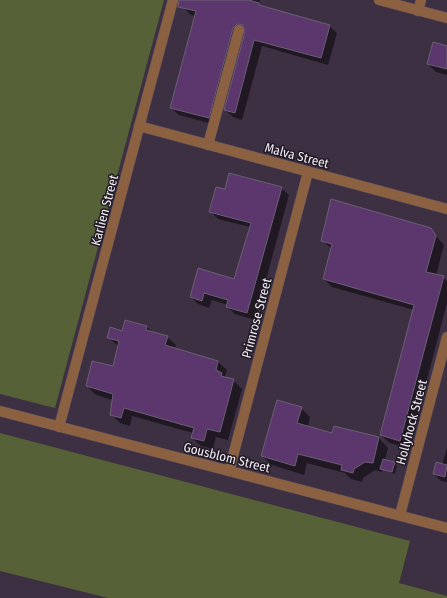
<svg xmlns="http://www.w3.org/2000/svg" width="447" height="598" font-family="'Fira Sans Condensed',sans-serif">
<rect width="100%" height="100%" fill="#3c3042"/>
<!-- green -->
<g fill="#566137">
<path d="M 0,0 L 164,0 L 55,408 L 0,394 Z"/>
<path d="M 0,433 L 410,541 L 399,583 L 447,596 L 447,598 L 108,598 L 0,571 Z"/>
</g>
<!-- shadow -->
<g fill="#0007">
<path d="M 186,0 L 260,0 L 259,4 L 262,7 L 329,26 L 337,33 L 328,65 L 262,46 L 242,120 L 233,117 L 225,110 L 246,31 L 245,31 L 240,36 L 216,125 L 179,115 L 171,108 L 195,16 L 191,15 L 184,8 Z"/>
<path d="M 447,47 L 447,75 L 436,72 L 428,64 Z"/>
<path d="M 281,188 L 289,195 L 255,320 L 235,314 L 227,307 L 228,305 L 212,300 L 209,308 L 198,304 L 191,297 L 235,280 L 250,227 L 218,219 L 211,212 L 226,190 Z"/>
<path d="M 430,229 L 444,245 L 436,275 L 443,277 L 447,281 L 447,303 L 409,448 L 389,443 L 381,435 L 414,310 L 332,287 L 324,279 L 332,249 L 322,240 Z"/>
<path d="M 147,327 L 153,333 L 167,337 L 176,345 L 175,349 L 218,362 L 227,370 L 225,376 L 233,380 L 242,389 L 228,440 L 216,437 L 213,449 L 201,446 L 192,438 L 193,433 L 132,416 L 130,426 L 120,423 L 111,414 L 113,400 L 96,395 L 87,386 L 113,367 L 119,347 L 108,337 Z"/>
<path d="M 301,408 L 310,417 L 308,427 L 333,434 L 335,427 L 379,438 L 388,448 L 385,460 L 397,465 L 395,474 L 382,469 L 382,472 L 375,470 L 363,478 L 362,482 L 351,479 L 345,473 L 307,463 L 304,475 L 272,465 L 262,456 Z"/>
<path d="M 447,448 L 447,482 L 441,481 L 434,474 L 442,465 Z"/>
</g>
<!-- building -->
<g fill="#5b376e" stroke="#6b5f73">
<path d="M 179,0 L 249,0 L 259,3 L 259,5 L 330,25 L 321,58 L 254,40 L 235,113 L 224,110 L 245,32 L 243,25 L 237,24 L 233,28 L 209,118 L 170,108 L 196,11 L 178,7 Z"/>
<path d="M 433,42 L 447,46 L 447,69 L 427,64 Z"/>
<path d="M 229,173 L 282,187 L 247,313 L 226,307 L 228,300 L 204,293 L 202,301 L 190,297 L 198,268 L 234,279 L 251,223 L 209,212 L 216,187 L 225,189 Z"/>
<path d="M 331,199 L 431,228 L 436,236 L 426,272 L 444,276 L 400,441 L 380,435 L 414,305 L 323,279 L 332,244 L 321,241 Z"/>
<path d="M 125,320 L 147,326 L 146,330 L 168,336 L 165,345 L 218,361 L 216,370 L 222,373 L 221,376 L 234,379 L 220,432 L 207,429 L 204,441 L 191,438 L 194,428 L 124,408 L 121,418 L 110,415 L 113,394 L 86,386 L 92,361 L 113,366 L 119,341 L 107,338 L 110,327 L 122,331 Z"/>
<path d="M 277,400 L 302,407 L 297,423 L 332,433 L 334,426 L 379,437 L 373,463 L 365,462 L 354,469 L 353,473 L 341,470 L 342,465 L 298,454 L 295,466 L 261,456 Z"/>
<path d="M 383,459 L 395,462 L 392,472 L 380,469 Z"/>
<path d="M 436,462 L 447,465 L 445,477 L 433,474 Z"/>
</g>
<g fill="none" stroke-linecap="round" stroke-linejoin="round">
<defs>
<g id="minor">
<path d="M 379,0 L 447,18"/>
<path d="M 418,11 L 421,0"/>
<path d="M 139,126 L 447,209"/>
<path d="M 208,145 L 239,30"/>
<path d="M 0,411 L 447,528"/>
<path d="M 59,427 L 173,0"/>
<path d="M 229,471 L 308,172"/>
<path d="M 400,515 L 447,337"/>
</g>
</defs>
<!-- minor casing -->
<use href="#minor" stroke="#594e5f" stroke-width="11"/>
<!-- minor -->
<use href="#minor" stroke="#8b6141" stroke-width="10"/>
</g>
<g text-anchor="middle" stroke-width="3" stroke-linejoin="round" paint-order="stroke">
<!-- street labels -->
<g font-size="13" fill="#f3ebf7" stroke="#201b23">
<text transform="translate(297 155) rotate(15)" y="5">Malva Street</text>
<text transform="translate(104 210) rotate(-75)" y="5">Karlien Street</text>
<text transform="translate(256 318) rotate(-75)" y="5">Primrose Street</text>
<text transform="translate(411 422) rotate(-75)" y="5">Hollyhock Street</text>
<text transform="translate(227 457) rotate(14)" y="5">Gousblom Street</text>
</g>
</g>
</svg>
